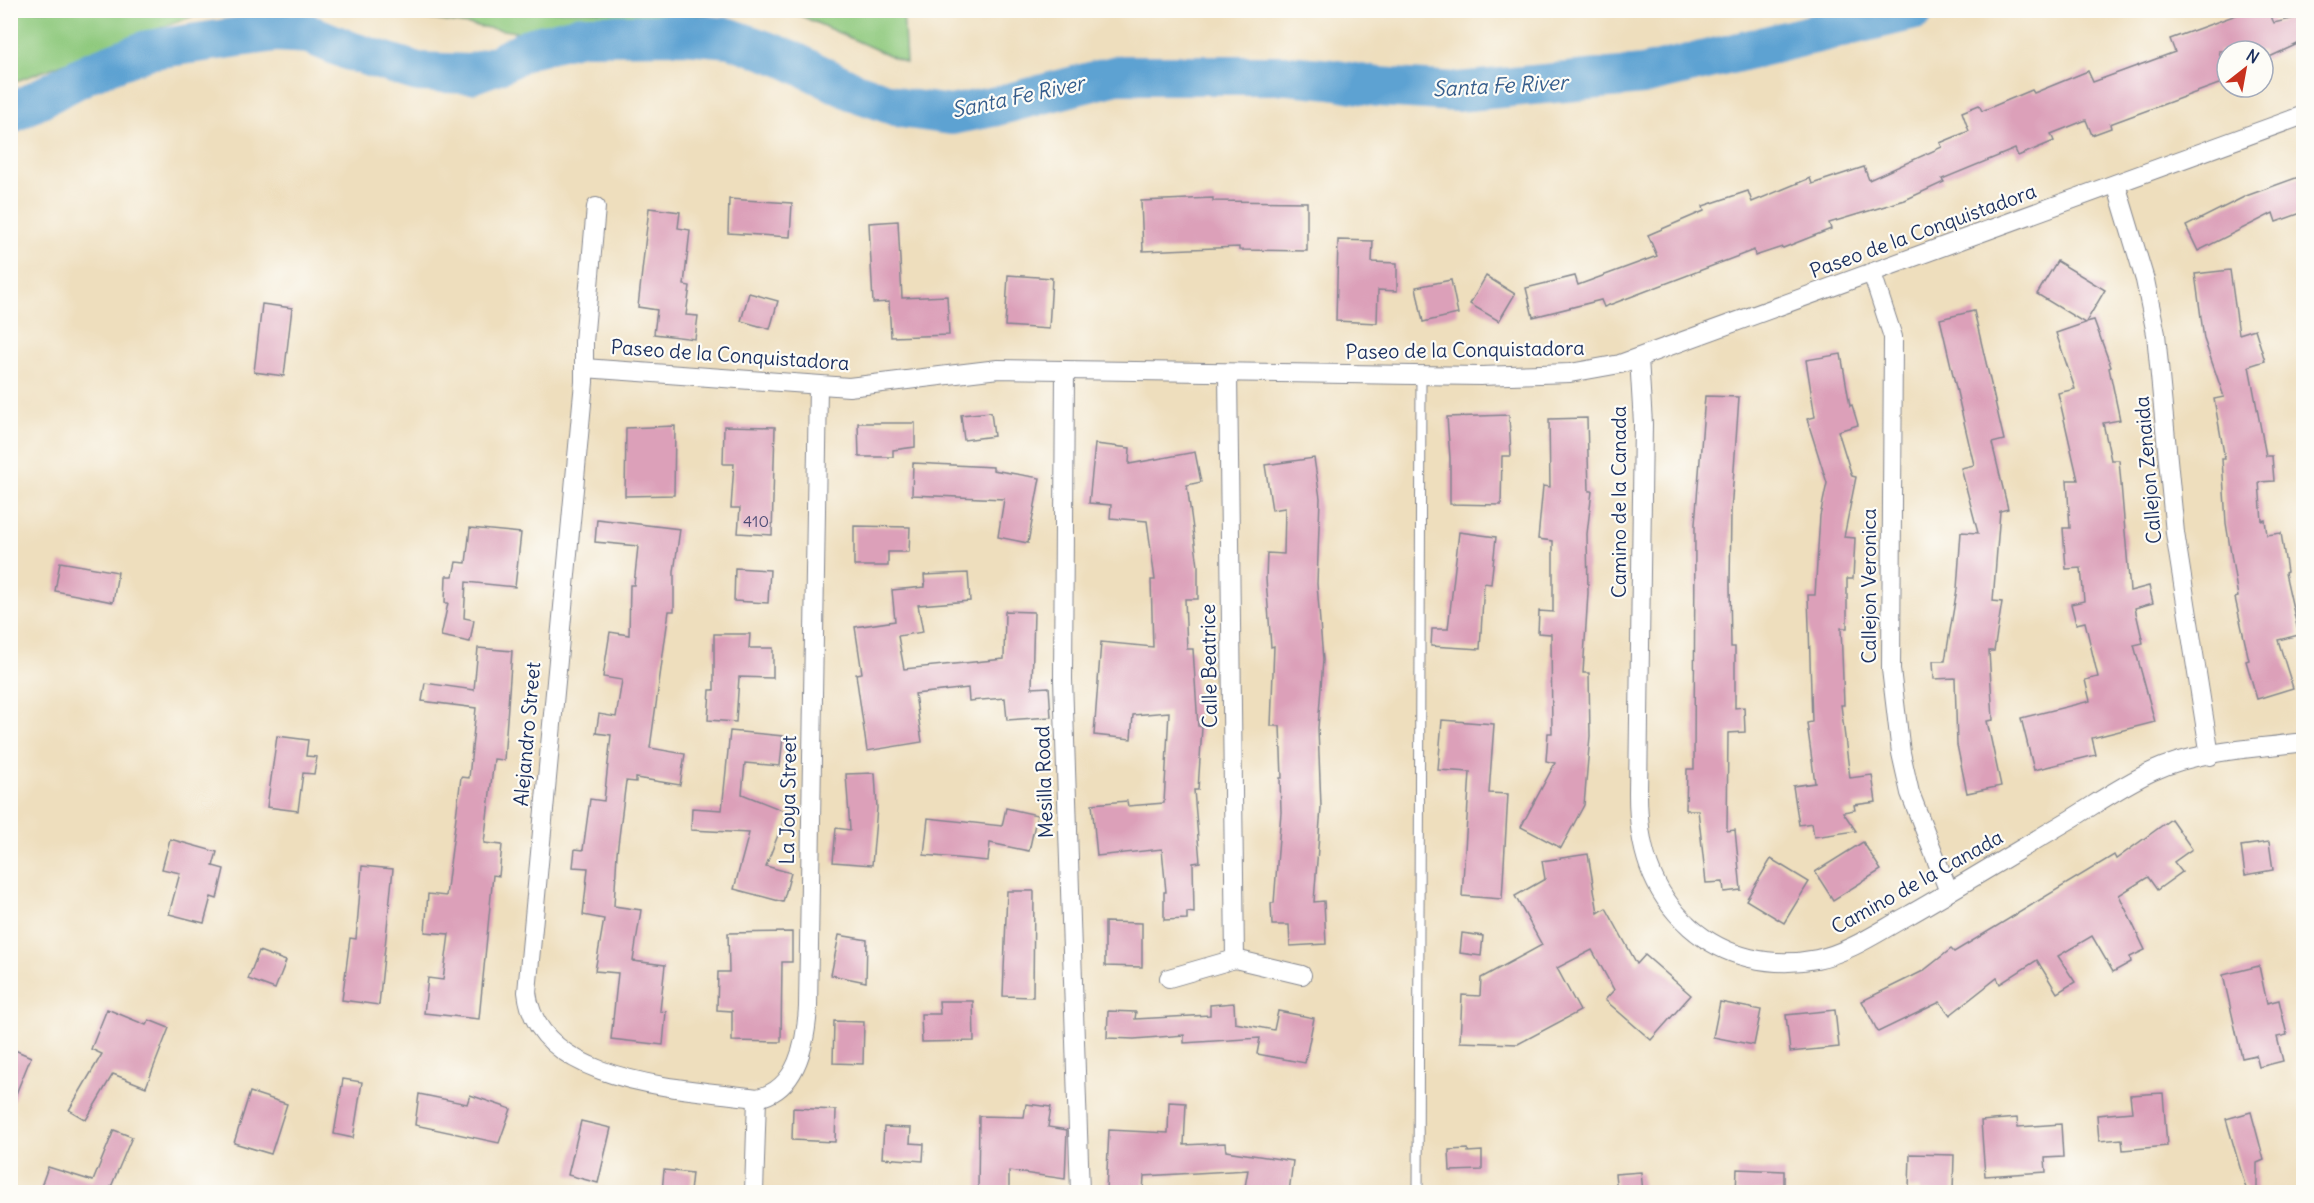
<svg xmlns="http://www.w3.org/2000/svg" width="2314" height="1203" font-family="Delius,sans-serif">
<rect width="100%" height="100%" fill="#fdfcf7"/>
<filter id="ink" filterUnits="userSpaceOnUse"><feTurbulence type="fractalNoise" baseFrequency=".0167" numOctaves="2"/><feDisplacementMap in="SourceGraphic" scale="12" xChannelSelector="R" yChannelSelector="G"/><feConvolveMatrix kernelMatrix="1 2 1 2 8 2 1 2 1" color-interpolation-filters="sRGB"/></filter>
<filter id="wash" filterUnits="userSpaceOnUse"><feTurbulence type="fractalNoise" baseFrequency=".008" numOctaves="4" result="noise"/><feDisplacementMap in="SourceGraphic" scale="24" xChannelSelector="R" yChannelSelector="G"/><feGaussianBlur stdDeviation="1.35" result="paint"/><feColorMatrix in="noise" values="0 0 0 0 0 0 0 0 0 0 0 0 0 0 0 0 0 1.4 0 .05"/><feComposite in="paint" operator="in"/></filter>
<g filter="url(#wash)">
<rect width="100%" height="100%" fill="#eedebd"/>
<!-- green -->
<g fill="#8ec97d" stroke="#547c6e" stroke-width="1.5">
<path d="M 11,10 L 207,10 L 207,11 L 11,83 Z"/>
<path d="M 374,11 L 734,11 L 523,33 Z"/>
<path d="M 790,11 L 903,11 L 906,63 Z"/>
</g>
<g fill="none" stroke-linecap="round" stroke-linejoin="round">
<!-- river -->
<path stroke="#5da2d2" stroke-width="40" d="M 10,114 L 90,72 L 147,50 L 276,32 L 309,34 L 350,51 L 418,72 L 471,74 L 501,63 L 529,48 L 581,35 L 685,34 L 730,38 L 786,58 L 853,91 L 901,108 L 951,115 L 997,106 L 1117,75 L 1288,75 L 1331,79 L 1378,87 L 1457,92 L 1643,75 L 1915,10"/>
</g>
<g id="blocks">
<!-- building -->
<g fill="#dca0b9">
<path d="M 2250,10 L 2268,10 L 2274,23 L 2304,16 L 2304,41 L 2263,60 L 2263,51 L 2219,51 L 2227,81 L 2110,124 L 2111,128 L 2092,135 L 2086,120 L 2051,134 L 2054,141 L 2018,156 L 2015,149 L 1942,179 L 1944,182 L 1905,200 L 1829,223 L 1831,229 L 1783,248 L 1782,247 L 1755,256 L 1754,250 L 1604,307 L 1601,300 L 1533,317 L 1526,288 L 1575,276 L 1578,285 L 1657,256 L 1648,235 L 1704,211 L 1703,206 L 1748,191 L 1752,202 L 1810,178 L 1812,184 L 1864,167 L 1869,180 L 1942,147 L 1940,143 L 1969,131 L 1962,112 L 1979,105 L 1982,111 L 2032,90 L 2034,93 L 2088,71 L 2093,82 L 2175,52 L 2170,39 Z"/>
<path d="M 2304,175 L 2304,212 L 2276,222 L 2273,213 L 2198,251 L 2186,226 L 2246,196 Z"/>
<path d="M 1213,198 L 1213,201 L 1307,202 L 1307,251 L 1239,250 L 1239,247 L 1143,251 L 1141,201 Z"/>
<path d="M 729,199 L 792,203 L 790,237 L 728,233 Z"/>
<path d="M 649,208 L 680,212 L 678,228 L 690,230 L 684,285 L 690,286 L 686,315 L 698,316 L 695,339 L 654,334 L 657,310 L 638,307 Z"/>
<path d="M 898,221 L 902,298 L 947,296 L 949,335 L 891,337 L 889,302 L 873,303 L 869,223 Z"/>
<path d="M 1338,240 L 1373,241 L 1372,262 L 1397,263 L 1397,291 L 1378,290 L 1377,323 L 1336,321 Z"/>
<path d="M 2057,261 L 2105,290 L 2086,322 L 2094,320 L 2111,367 L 2109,368 L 2120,420 L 2103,423 L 2111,460 L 2119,460 L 2130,591 L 2149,586 L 2153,603 L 2135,608 L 2143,643 L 2134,645 L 2155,722 L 2092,738 L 2096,755 L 2034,770 L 2021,718 L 2090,701 L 2085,680 L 2098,677 L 2085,622 L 2076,624 L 2071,604 L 2084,601 L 2081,568 L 2066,569 L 2063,528 L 2070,528 L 2067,480 L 2078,480 L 2058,393 L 2075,389 L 2056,333 L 2085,323 L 2037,294 Z"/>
<path d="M 2230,270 L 2239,334 L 2255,329 L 2265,361 L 2249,366 L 2266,456 L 2272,456 L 2274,481 L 2259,482 L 2262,521 L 2265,520 L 2267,535 L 2281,533 L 2287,572 L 2285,573 L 2299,635 L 2278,640 L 2293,688 L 2257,699 L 2246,661 L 2249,660 L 2235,598 L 2238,597 L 2226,523 L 2222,459 L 2225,459 L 2214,399 L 2224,397 L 2204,339 L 2195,274 Z"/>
<path d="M 1008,275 L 1052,278 L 1049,329 L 1005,326 Z"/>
<path d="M 1486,276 L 1515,294 L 1499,321 L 1470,304 Z"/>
<path d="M 1451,280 L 1458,314 L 1423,322 L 1416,287 Z"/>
<path d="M 749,293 L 778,301 L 770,329 L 741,321 Z"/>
<path d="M 262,304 L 292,308 L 284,376 L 254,372 Z"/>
<path d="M 1974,311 L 2004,440 L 1992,443 L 2008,509 L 2000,511 L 1993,601 L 2002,602 L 1994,651 L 1989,651 L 1993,720 L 1987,721 L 2001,786 L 1967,793 L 1957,745 L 1955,678 L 1934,679 L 1933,661 L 1945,661 L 1957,589 L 1961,532 L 1978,533 L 1961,468 L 1974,465 L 1940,319 Z"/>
<path d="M 1841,354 L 1850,406 L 1852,405 L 1858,425 L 1838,431 L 1852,476 L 1856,477 L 1844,537 L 1855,538 L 1853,579 L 1847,579 L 1847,628 L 1841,628 L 1844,705 L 1841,705 L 1850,778 L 1872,775 L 1876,802 L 1854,805 L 1855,810 L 1843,812 L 1856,831 L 1814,837 L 1812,823 L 1799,825 L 1793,786 L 1815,783 L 1807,723 L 1812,722 L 1808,595 L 1815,595 L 1820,516 L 1827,483 L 1807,419 L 1815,417 L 1806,360 Z"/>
<path d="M 1705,396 L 1739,397 L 1731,512 L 1730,585 L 1731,647 L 1735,647 L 1735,708 L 1744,707 L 1745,732 L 1728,733 L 1727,831 L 1735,830 L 1741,890 L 1724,892 L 1723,882 L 1706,883 L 1698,810 L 1686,810 L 1687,769 L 1694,769 L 1695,524 Z"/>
<path d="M 991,412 L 994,436 L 964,440 L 961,415 Z"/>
<path d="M 1509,415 L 1511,456 L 1502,456 L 1501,505 L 1450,504 L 1450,458 L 1447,417 Z"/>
<path d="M 1587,418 L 1589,491 L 1592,491 L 1587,534 L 1588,593 L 1583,673 L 1589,673 L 1590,736 L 1584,805 L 1561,848 L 1521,827 L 1555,763 L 1546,761 L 1548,733 L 1552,733 L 1551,634 L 1538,633 L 1539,611 L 1553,612 L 1553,541 L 1538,539 L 1543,486 L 1550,487 L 1549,419 Z"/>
<path d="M 858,423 L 915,423 L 915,447 L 893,450 L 893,457 L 859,457 Z"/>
<path d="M 675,426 L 674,495 L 625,496 L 626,428 Z"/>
<path d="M 724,426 L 775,427 L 772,535 L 738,533 L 740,508 L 731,508 L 734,464 L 723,464 Z"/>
<path d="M 1095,444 L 1130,448 L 1129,464 L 1195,452 L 1201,482 L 1187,485 L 1198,566 L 1198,599 L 1185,599 L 1187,649 L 1193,649 L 1198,726 L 1202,727 L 1198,790 L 1194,790 L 1200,862 L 1193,863 L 1194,913 L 1187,912 L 1187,919 L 1164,920 L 1164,892 L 1166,892 L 1162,849 L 1097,856 L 1092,804 L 1127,801 L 1128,806 L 1164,803 L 1169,712 L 1133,715 L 1131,739 L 1094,735 L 1101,642 L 1153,647 L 1151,580 L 1155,580 L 1147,521 L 1110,518 L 1111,505 L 1089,503 Z"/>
<path d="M 1314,458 L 1320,498 L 1317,584 L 1323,660 L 1318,728 L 1321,807 L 1314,902 L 1324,901 L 1326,944 L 1290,946 L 1289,925 L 1272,925 L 1271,903 L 1274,903 L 1281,812 L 1280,778 L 1282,778 L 1280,726 L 1271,726 L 1274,646 L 1271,647 L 1266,579 L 1267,553 L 1284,554 L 1285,508 L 1272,510 L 1265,465 Z"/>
<path d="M 913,463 L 993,467 L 993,470 L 1040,478 L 1028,543 L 998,537 L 1004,499 L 912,495 Z"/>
<path d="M 597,519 L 680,529 L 674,572 L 674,611 L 669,611 L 650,748 L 685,754 L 680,785 L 636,778 L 636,782 L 626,781 L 617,853 L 614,906 L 641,910 L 633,961 L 665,965 L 660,1011 L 666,1012 L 663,1045 L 611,1039 L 618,973 L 595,971 L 604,919 L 583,915 L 588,868 L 573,867 L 575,849 L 583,850 L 590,799 L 604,801 L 611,735 L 596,733 L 599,714 L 616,717 L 622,680 L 603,677 L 610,632 L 629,635 L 630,585 L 634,585 L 638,546 L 595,542 Z"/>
<path d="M 854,526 L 910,527 L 909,552 L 888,552 L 888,566 L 854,566 Z"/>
<path d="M 470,528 L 521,533 L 515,587 L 466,582 L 464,618 L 474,620 L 470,642 L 441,636 L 448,603 L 445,603 L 446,576 L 453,576 L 456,562 L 466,563 Z"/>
<path d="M 1459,532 L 1496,537 L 1491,584 L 1484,583 L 1480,649 L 1431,646 L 1432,629 L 1448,629 Z"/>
<path d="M 60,562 L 118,572 L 113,602 L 55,591 Z"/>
<path d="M 735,568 L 770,570 L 768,603 L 734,601 Z"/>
<path d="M 968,573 L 970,601 L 918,605 L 923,632 L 898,636 L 904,669 L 1004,659 L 1005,611 L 1034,612 L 1032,688 L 1049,687 L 1051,717 L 1007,720 L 1005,698 L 969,701 L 968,688 L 915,694 L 922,742 L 867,751 L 856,674 L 862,673 L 855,627 L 895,621 L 892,590 L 925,587 L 924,575 Z"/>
<path d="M 714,634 L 750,634 L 749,648 L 773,648 L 773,678 L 739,677 L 736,722 L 708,720 L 710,690 L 714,690 Z"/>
<path d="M 478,648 L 512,651 L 504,760 L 494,759 L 484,843 L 502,845 L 499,876 L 493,875 L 479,1019 L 424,1013 L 428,978 L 443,980 L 449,934 L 425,932 L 428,894 L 446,896 L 461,777 L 469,778 L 476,708 L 422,701 L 425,683 L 474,690 Z"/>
<path d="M 1442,720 L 1494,724 L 1489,793 L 1508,794 L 1502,899 L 1462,896 L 1470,772 L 1438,770 Z"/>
<path d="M 730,731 L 783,736 L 780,766 L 745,763 L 742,794 L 787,812 L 766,866 L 791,873 L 783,902 L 734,889 L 749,833 L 691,830 L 692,808 L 722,810 Z"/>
<path d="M 277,736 L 308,740 L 306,756 L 317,757 L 314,774 L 303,773 L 298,811 L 267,807 Z"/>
<path d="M 875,773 L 877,808 L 872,865 L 833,862 L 836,828 L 850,830 L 846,774 Z"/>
<path d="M 1006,808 L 1037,815 L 1029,851 L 990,843 L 988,861 L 924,855 L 928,818 L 1002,826 Z"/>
<path d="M 2171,819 L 2192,849 L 2174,862 L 2182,872 L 2157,890 L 2148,877 L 2119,895 L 2145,950 L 2130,957 L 2131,962 L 2113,972 L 2092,936 L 2058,956 L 2075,982 L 2057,993 L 2037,960 L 2000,984 L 1997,978 L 1950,1015 L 1940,1002 L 1878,1032 L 1862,1001 L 1923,971 L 1951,949 L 1954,952 L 2114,855 L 2116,859 Z"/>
<path d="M 170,839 L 217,852 L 213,866 L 224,869 L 217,899 L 211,897 L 204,923 L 169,914 L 180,873 L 162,869 Z"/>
<path d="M 1863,842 L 1881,870 L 1833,900 L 1815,872 Z"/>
<path d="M 2269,842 L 2273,870 L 2245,875 L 2241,846 Z"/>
<path d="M 1588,854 L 1598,913 L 1606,908 L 1637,964 L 1645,955 L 1691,995 L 1651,1040 L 1605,1000 L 1614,990 L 1592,950 L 1557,968 L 1580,1011 L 1518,1044 L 1460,1042 L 1462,995 L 1480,996 L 1481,978 L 1542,945 L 1515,896 L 1545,879 L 1542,861 Z"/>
<path d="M 1771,859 L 1809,882 L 1784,923 L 1746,900 Z"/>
<path d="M 362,866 L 393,869 L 379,1005 L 342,1000 L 350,938 L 356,939 Z"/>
<path d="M 1007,891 L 1034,891 L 1033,997 L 1003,996 Z"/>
<path d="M 1105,922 L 1142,923 L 1142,967 L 1105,966 Z"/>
<path d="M 792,932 L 792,962 L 782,962 L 781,1042 L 732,1041 L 732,1011 L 717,1010 L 718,972 L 729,972 L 728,933 Z"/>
<path d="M 1462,933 L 1483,936 L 1481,956 L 1460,953 Z"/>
<path d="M 839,935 L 867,940 L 866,982 L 831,975 Z"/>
<path d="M 259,951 L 286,961 L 275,989 L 248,979 Z"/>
<path d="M 2259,966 L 2267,1003 L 2279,1000 L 2287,1035 L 2277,1037 L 2283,1061 L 2259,1067 L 2256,1055 L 2242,1058 L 2223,975 Z"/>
<path d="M 939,1001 L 973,1001 L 974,1041 L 922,1042 L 921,1014 L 940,1014 Z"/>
<path d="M 1720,1002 L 1761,1010 L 1754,1045 L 1713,1037 Z"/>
<path d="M 1234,1003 L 1235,1023 L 1274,1030 L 1278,1011 L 1314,1018 L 1305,1063 L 1257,1054 L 1260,1038 L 1184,1043 L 1184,1035 L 1134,1039 L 1107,1038 L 1108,1011 L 1136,1012 L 1135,1019 L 1210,1015 L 1210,1005 Z"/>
<path d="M 107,1009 L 146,1025 L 149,1020 L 169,1028 L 146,1087 L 113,1074 L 86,1120 L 69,1110 L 102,1054 L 91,1049 Z"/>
<path d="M 1835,1010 L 1839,1047 L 1790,1052 L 1786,1015 Z"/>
<path d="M 834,1021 L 864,1022 L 863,1064 L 833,1063 Z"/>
<path d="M 10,1048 L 31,1057 L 11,1106 L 10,1106 Z"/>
<path d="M 343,1079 L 362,1082 L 353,1138 L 334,1134 Z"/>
<path d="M 250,1092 L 287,1104 L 271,1154 L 234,1143 Z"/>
<path d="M 2163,1093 L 2167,1146 L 2123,1150 L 2122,1139 L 2099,1141 L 2097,1115 L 2132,1112 L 2130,1095 Z"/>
<path d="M 419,1094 L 467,1104 L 470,1095 L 511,1109 L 499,1143 L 415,1125 Z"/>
<path d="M 1169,1102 L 1186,1103 L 1184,1145 L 1225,1143 L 1226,1151 L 1293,1161 L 1289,1192 L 1244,1192 L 1248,1170 L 1144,1176 L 1143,1192 L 1106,1191 L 1109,1130 L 1168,1133 Z"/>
<path d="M 1026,1104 L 1051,1107 L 1048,1127 L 1067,1130 L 1065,1179 L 1009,1171 L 1009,1191 L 978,1190 L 979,1116 L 1024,1117 Z"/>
<path d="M 793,1108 L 836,1110 L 835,1142 L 792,1140 Z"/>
<path d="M 2251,1112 L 2264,1160 L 2257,1163 L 2257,1192 L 2247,1192 L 2226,1119 Z"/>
<path d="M 2017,1118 L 2018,1127 L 2061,1124 L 2063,1157 L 2045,1158 L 2046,1172 L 1985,1176 L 1981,1121 Z"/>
<path d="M 581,1121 L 611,1128 L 598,1183 L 568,1175 Z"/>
<path d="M 884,1127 L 911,1128 L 910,1143 L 924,1144 L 923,1161 L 882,1158 Z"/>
<path d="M 114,1130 L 132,1137 L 111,1187 L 116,1188 L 116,1192 L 39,1192 L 48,1167 L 93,1181 Z"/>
<path d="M 1468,1149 L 1468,1152 L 1482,1151 L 1482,1170 L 1450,1171 L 1449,1150 Z"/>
<path d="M 1910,1154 L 1954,1155 L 1953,1192 L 1920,1192 L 1920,1188 L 1909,1188 Z"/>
<path d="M 1737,1169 L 1784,1171 L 1784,1192 L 1736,1192 Z"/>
<path d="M 664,1170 L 692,1173 L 690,1192 L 662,1192 Z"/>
<path d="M 1641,1172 L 1643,1192 L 1617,1192 L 1615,1174 Z"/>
</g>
</g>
</g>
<g filter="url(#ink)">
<use href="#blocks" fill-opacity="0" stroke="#84868e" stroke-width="1.5"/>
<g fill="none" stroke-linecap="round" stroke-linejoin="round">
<defs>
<path id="service" d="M 1418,1192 L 1421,376"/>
<g id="minor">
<path d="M 2116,184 L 2145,280 L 2156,334 L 2175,533 L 2210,756"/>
<path d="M 596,207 L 584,342 L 584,382 L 527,992 C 537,1085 686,1088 757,1098 C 798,1090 806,1042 808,1007 L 818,386"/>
<path d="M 1872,273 L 1893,337 L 1891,669 L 1901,753 L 1910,793 L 1949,892"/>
<path d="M 1639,358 L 1643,424 L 1638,793 C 1638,846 1650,891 1690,927 C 1725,958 1772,968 1817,959 C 1851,952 1881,930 1911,914 C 1965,883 2017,851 2071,819 C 2097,803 2124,784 2153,771 C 2198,750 2255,749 2304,742"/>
<path d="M 584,368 L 849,387 L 998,369 L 1480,376 L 1570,373 L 1620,364 L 2304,115"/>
<path d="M 1065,370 L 1063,679 L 1080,1192"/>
<path d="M 1228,373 L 1235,959"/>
<path d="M 1169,978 L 1235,959 L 1302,975"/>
<path d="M 754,1192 L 757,1098"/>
</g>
</defs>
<!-- service casing -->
<use href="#service" stroke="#84868e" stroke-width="11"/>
<!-- minor casing -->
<use href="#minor" stroke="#84868e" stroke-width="20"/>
<!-- service -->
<use href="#service" stroke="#fff" stroke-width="9"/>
<!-- minor -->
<use href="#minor" stroke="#fff" stroke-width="18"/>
</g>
</g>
<g text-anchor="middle" stroke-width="4.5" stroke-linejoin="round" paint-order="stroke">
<!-- number labels -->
<g font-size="16" fill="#4b4b75">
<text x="756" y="527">410</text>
</g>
<!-- street labels -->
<g font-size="20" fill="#1b2f5e" stroke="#fdfcf7">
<text transform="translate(1923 231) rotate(-20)" y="7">Paseo de la Conquistadora</text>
<text transform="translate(1465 350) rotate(-1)" y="7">Paseo de la Conquistadora</text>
<text transform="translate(730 355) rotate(4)" y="7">Paseo de la Conquistadora</text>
<text transform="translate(2148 470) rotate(-95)" y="7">Callejon Zenaida</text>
<text transform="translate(1619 502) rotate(-90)" y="7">Camino de la Canada</text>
<text transform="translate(1869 586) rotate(-90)" y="7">Callejon Veronica</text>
<text transform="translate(1209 666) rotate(-91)" y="7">Calle Beatrice</text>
<text transform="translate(527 734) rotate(-85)" y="7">Alejandro Street</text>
<text transform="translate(1044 782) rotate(-92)" y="7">Mesilla Road</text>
<text transform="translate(788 800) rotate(-89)" y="7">La Joya Street</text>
<text transform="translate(1917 882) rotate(-29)" y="7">Camino de la Canada</text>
</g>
<!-- water labels -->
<g font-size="21" font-style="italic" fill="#355d8c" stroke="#fdfcf7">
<text transform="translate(1500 86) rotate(-3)" y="7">Santa Fe River</text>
<text transform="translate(1018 97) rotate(-12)" y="7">Santa Fe River</text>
</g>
</g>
<!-- margin -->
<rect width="2314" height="1203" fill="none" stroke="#fdfcf7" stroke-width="36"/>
<!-- north arrow -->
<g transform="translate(2245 69) rotate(31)"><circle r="28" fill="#fdfcf7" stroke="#a3aaba" stroke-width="1.5"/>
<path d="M0-4.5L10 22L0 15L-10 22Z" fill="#c8321e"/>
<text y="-9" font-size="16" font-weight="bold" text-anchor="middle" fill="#1b2f5e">N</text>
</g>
</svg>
